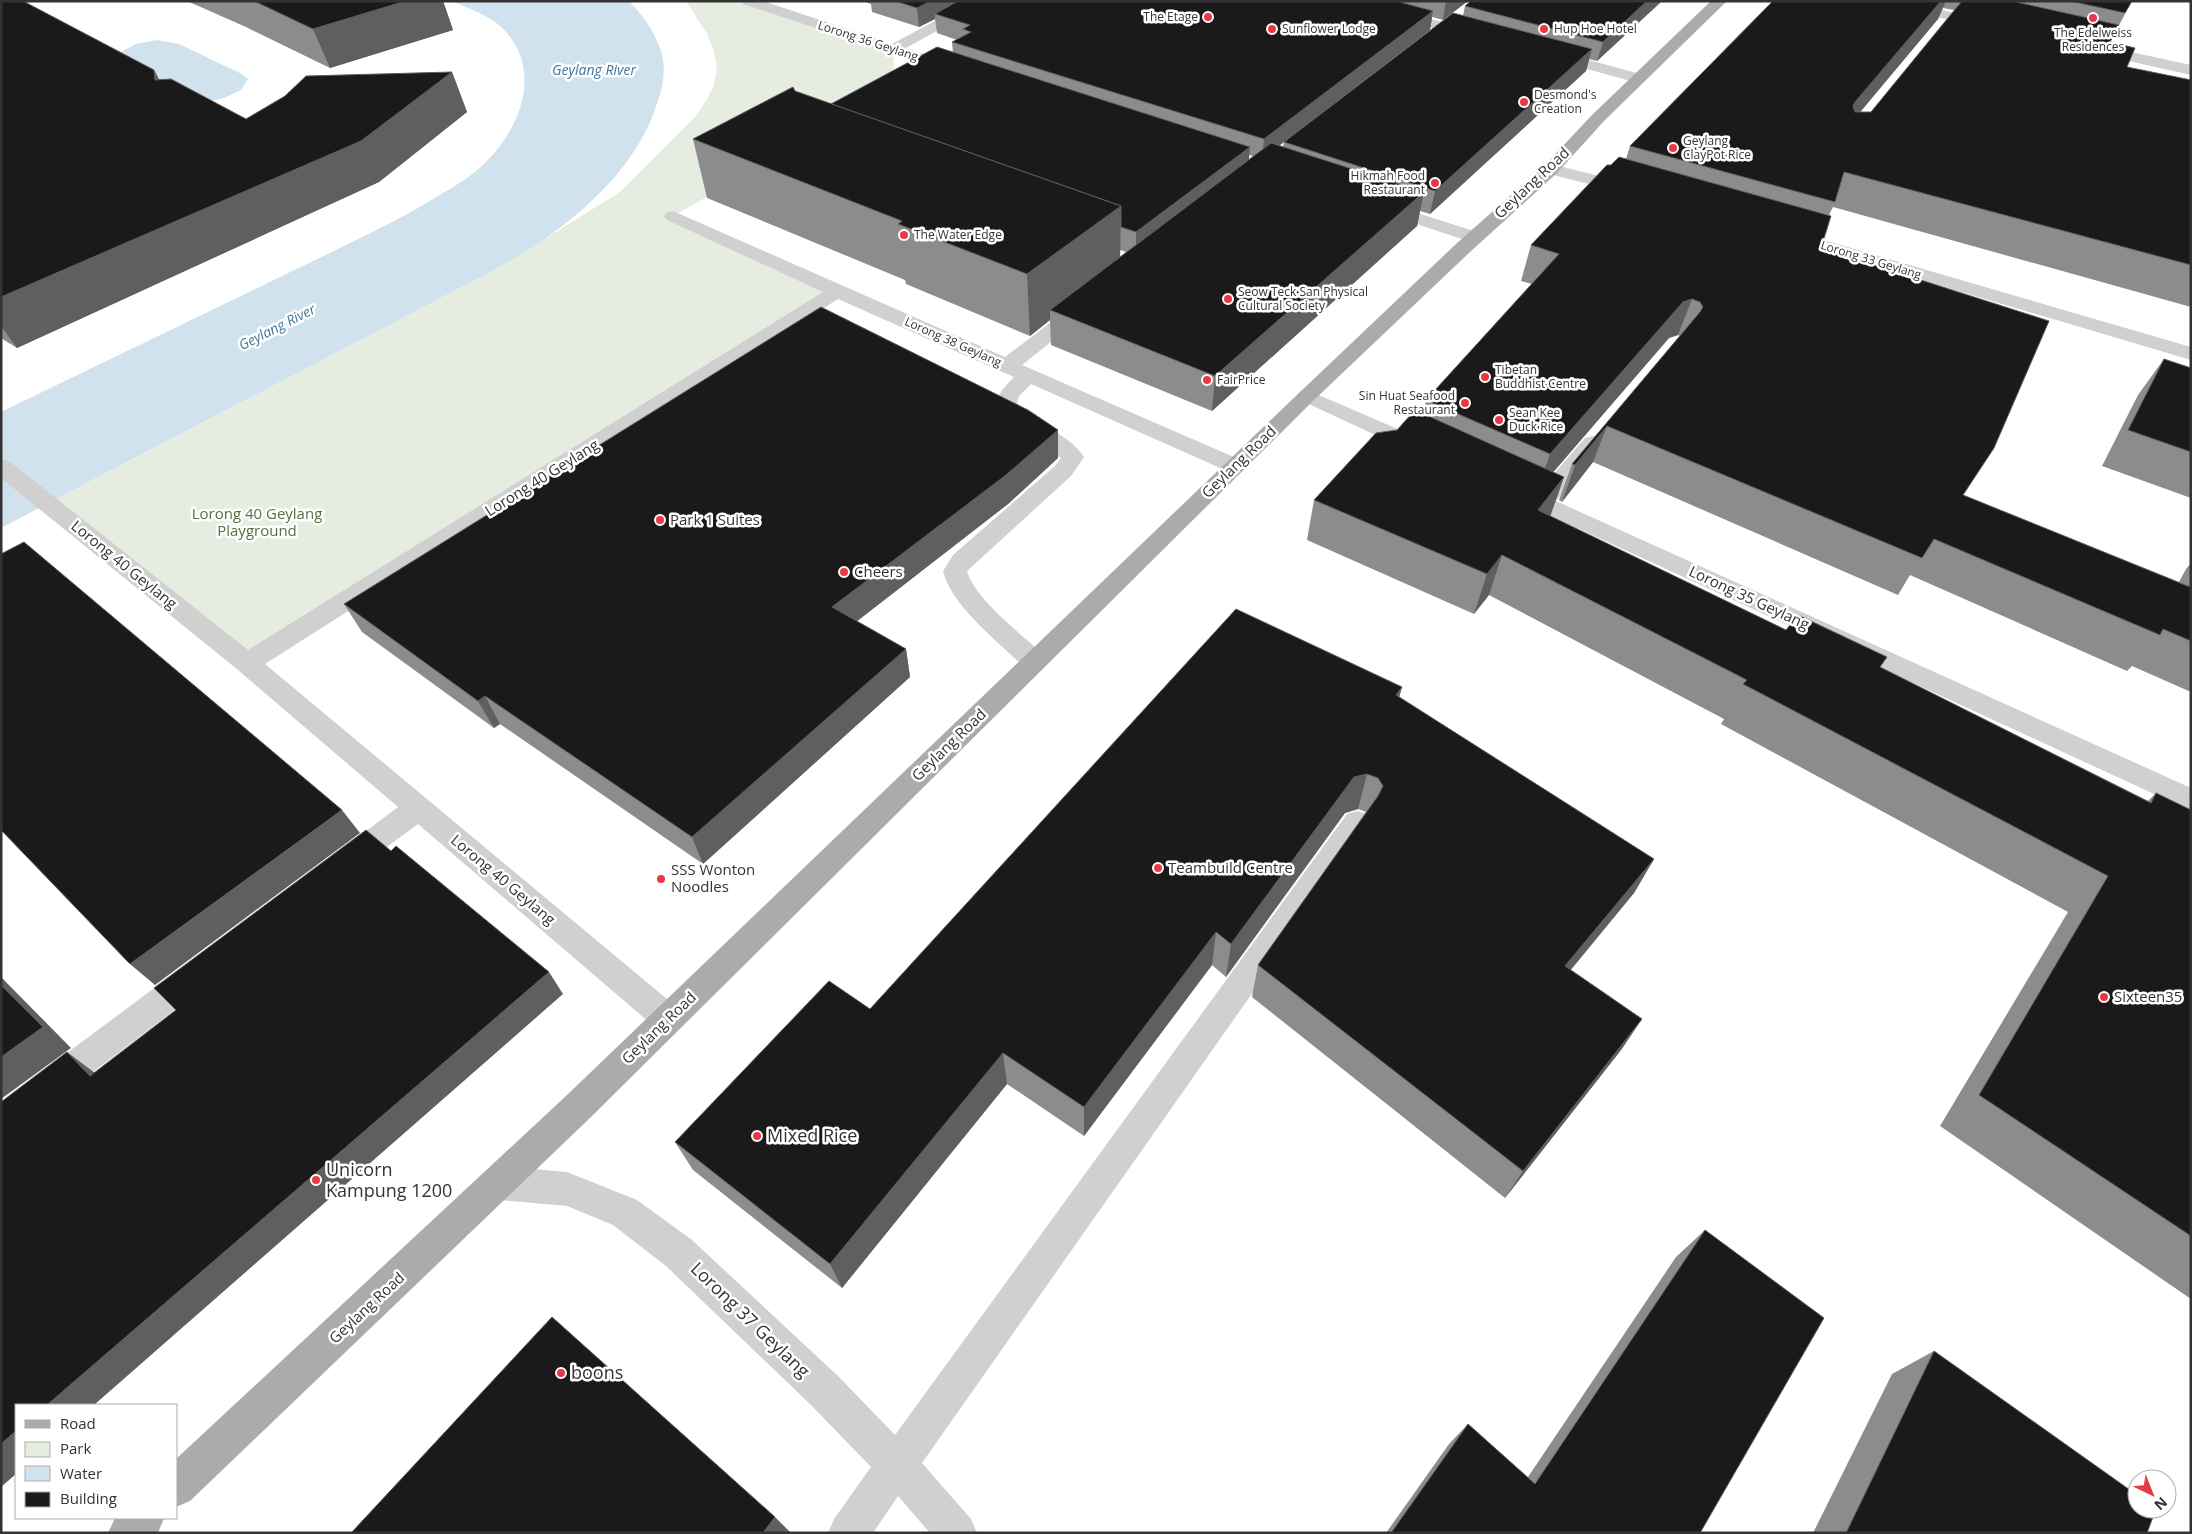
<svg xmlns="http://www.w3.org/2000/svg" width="2192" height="1534" font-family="'Open Sans',sans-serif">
<rect width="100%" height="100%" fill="#fff"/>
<!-- green -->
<path fill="#e6ecdf" d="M 686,1 L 746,1 L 893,50 L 895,91 L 673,216 L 837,291 L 247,663 L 49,503 L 498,268 L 620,192 L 695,117 L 707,99 L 714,85 L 717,67 L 714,52 L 707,34 Z"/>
<!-- water -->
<g fill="#cfe2ee">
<path d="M 452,1 L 629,1 C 645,18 659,37 663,60 C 665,72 663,86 659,97 C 638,174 564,231 498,268 L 1,528 L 1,412 C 104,362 206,313 309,263 C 350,243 391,224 430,201 C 450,189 470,178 486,162 C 523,125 544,65 499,25 C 486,14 467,8 452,1 Z"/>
<path d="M 157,40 L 179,44 L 242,74 L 248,79 L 241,90 L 224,98 L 211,101 L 190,99 L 117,54 L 136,44 Z"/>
</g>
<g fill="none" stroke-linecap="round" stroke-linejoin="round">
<!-- minor -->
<g fill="#d0d0d0" fill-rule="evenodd">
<path d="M 741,1 L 763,1 L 892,44 L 972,1 L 990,1 L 906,48 L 959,66 L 962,69 L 959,72 L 954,74 L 743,4 Z"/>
<path d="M 1338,1 L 1363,1 L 1477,31 L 1479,34 L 1477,37 L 1472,38 L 1340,4 Z"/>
<path d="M 1876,1 L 1903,1 L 1991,21 L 1993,24 L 1991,27 L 1986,28 L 1883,5 Z"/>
<path d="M 2094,44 L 2191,65 L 2191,75 L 2089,52 L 2086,49 L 2089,46 Z"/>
<path d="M 1552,50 L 1644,75 L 1646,78 L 1644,81 L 1638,83 L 1547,58 L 1544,55 L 1547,52 Z"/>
<path d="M 1551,164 L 1635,185 L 1638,189 L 1635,193 L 1629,194 L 1545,173 L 1542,169 L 1545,165 Z"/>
<path d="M 1383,202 L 1480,233 L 1483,237 L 1480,241 L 1474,243 L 1377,211 L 1374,207 L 1377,203 Z"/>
<path d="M 673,211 L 1005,357 L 1072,306 L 1079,304 L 1086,306 L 1089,310 L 1086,314 L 1022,365 L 1243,461 L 1246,466 L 1243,471 L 1235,473 L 1227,471 L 1031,384 L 1019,396 L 1017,403 C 1035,426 1068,432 1084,457 L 1071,476 L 967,571 C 974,598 1022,635 1043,654 L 1047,661 L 1043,668 L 1034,670 L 1025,668 C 999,642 952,607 943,571 L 953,555 L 1055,466 L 1061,458 L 1014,425 L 995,404 L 1002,390 L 1014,377 L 838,299 L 265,664 L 679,1009 L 684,1019 L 679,1029 L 668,1033 L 657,1029 L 418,824 L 357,869 L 347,873 L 337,869 L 332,861 L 337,853 L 398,807 L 238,670 L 1,478 L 1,459 L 9,461 L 248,650 L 823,292 L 667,220 L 664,216 L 667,212 Z"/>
<path d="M 1786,229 L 2191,347 L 2191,360 L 1780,238 L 1777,234 L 1780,230 Z"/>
<path d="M 1307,390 L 1428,442 L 1431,447 L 1428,452 L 1420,454 L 1412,452 L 1300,400 L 1296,396 L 1300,392 Z"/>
<path d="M 1593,436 L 1601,438 L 1604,443 L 1556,501 L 2191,788 L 2191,811 L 1512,498 L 1509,493 L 1512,488 L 1520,486 L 1538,492 L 1585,438 Z"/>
<path d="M 1357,811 L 1367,814 L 1371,822 L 1367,830 L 922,1463 L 971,1519 L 977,1533 L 930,1533 L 898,1496 L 873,1533 L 828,1533 L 834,1519 L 871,1467 L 811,1405 L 666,1266 L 613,1225 L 567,1206 L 499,1200 L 487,1195 L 482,1183 L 487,1171 L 499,1166 L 567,1172 L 637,1200 L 692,1240 L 839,1377 L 895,1435 L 1347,814 Z"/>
<path d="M 195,962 L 206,966 L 211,976 L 206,986 L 13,1133 L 1,1138 L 1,1102 L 184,966 Z"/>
</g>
<!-- major -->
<g fill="#ababab" fill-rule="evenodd">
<path d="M 1711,1 L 1727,1 L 1604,121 L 1557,173 L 1470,252 L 1314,400 L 591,1117 L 190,1501 L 176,1507 L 176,1459 L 567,1095 L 1300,392 L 1456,244 L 1545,165 L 1592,115 Z"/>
<path d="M 115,1518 L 164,1518 L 158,1533 L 108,1533 Z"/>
</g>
</g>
<!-- wall -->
<g fill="#8c8c8c" fill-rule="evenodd">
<path d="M 1,1 L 154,70 L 159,80 L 246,119 L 452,72 L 467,112 L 379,182 L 17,348 L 1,338 Z"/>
<path d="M 187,1 L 443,1 L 453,30 L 330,68 L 246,27 Z"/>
<path d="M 863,1 L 1468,1 L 1443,20 L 1432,17 L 1430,30 L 1307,124 L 1463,16 L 1465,6 L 1471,1 L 1662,1 L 1597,61 L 1589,59 L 1586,71 L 1430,214 L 1420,211 L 1417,226 L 1212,411 L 1051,345 L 1050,320 L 1030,336 L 906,284 L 905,280 L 707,198 L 693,139 L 795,91 L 831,104 L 953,53 L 952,42 L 957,40 L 937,33 L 935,19 L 919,27 L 872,12 L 871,4 ZM 1284,142 L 1283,147 L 1279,145 ZM 1249,155 L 1253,156 L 1249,159 ZM 1120,250 L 1126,252 L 1120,257 Z"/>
<path d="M 1773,1 L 2132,1 L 2110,42 L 2127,67 L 2191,80 L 2191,307 L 1833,207 L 1829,215 L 1821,248 L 1963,495 L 2179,582 L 2186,569 L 2191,563 L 2191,692 L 2132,666 L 2127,671 L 1910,575 L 1898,595 L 1593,462 L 1562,502 L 1559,500 L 1572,464 L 1680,336 L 1678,335 L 1669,338 L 1553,472 L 1564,477 L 1550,516 L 1786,630 L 1880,667 L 2148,801 L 2156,793 L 2191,810 L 2191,1299 L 1940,1126 L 2068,912 L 1721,724 L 1724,719 L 1489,595 L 1474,614 L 1307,540 L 1314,500 L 1397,430 L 1423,414 L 1426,400 L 1532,284 L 1521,281 L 1531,245 L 1611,165 L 1626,159 L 1630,146 ZM 1943,8 L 1954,10 L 1871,112 L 1860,112 L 1938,19 Z"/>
<path d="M 2164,359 L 2191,368 L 2191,498 L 2102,466 L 2138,395 Z"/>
<path d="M 1058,430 L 1058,458 L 1008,504 L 857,621 L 906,649 L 910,677 L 703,864 L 500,724 L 494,728 L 362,632 L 344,604 Z"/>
<path d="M 1402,687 L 1399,697 L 1654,859 L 1634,893 L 1571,970 L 1642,1019 L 1621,1050 L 1505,1198 L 1252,997 L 1258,965 L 1366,812 L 1358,809 L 1345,813 L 1226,977 L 1212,965 L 1084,1136 L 1007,1084 L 842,1288 L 693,1170 L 675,1142 L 870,1009 Z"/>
<path d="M 1705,1230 L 1700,1533 L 1386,1533 L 1449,1444 L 1468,1424 L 1528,1477 L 1676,1257 Z"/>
<path d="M 1934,1351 L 2147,1533 L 1813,1533 L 1892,1374 Z"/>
</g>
<!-- shaded-wall -->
<g fill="#5f5f5f">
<path d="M 406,1 L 443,1 L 453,30 L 330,68 L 313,29 Z"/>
<path d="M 931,1 L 968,1 L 935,14 L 935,19 L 919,27 L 917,8 Z"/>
<path d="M 1446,1 L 1468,1 L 1443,20 Z"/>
<path d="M 1647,1 L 1662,1 L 1597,61 L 1603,42 Z"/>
<path d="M 1941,1 L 1946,1 L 1938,19 L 1841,135 L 1855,102 Z"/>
<path d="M 1433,11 L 1430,30 L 1262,159 L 1264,139 Z"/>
<path d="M 1592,49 L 1586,71 L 1430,214 L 1435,191 Z"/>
<path d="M 154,70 L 176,110 L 155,80 Z"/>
<path d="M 452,72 L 467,112 L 379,182 L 17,348 L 1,326 L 1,297 Z"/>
<path d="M 1250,147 L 1248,170 L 1136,256 L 1136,232 Z"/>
<path d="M 1424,192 L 1417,226 L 1212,411 L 1215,376 Z"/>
<path d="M 1121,206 L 1120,267 L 1050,310 L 1050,320 L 1030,336 L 1027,274 Z"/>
<path d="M 1692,299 L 1678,335 L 1669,338 L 1537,491 L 1550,454 L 1683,302 Z"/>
<path d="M 1607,426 L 1593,462 L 1562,502 L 1575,465 Z"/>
<path d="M 1058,430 L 1058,458 L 1008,504 L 838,636 L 832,607 Z"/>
<path d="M 1564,477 L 1550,517 L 1538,510 Z"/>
<path d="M 1502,555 L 1489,595 L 1474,614 L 1487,574 Z"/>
<path d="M 906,649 L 910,677 L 703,864 L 692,837 Z"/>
<path d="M 1402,687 L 1392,723 L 1396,695 Z"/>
<path d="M 485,696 L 500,724 L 494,728 L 478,701 Z"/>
<path d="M 1367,774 L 1358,809 L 1345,813 L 1226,977 L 1231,944 L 1354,777 Z"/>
<path d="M 342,810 L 360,833 L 155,985 L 130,964 Z"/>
<path d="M 1654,859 L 1634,893 L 1547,998 L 1565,966 Z"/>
<path d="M 1216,932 L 1212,965 L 1084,1136 L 1084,1107 Z"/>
<path d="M 549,972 L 563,994 L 94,1405 L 47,1405 Z"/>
<path d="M 1,977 L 71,1048 L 1,1099 Z"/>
<path d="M 1642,1019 L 1621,1050 L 1505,1198 L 1523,1171 Z"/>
<path d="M 67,1052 L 95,1073 L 90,1076 Z"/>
<path d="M 1003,1053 L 1007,1084 L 842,1288 L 830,1264 Z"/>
<path d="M 16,1431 L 16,1474 L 1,1487 L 1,1444 Z"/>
<path d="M 775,1517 L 791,1533 L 763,1533 Z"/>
</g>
<!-- building -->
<g fill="#1a1a1a" stroke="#5f5f5f">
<path d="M 1,1 L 23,1 L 154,70 L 155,80 L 171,79 L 246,119 L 285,96 L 306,76 L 452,72 L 361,141 L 1,297 Z"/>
<path d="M 254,1 L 406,1 L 313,29 Z"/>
<path d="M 895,1 L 931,1 L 917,8 Z"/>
<path d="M 958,1 L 1396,1 L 1433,11 L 1264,139 L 952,42 L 971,32 L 963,29 L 970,25 L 935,14 Z"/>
<path d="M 1471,1 L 1647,1 L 1603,42 L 1465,6 Z"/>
<path d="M 1773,1 L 1941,1 L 1855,102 L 1853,106 L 1855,112 L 1871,112 L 1962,1 L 2012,1 L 2119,25 L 2110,42 L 2135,48 L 2127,67 L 2191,80 L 2191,265 L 1844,172 L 1835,202 L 1630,146 Z"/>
<path d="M 2070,1 L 2132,1 L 2125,13 Z"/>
<path d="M 1453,13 L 1592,49 L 1435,191 L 1284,142 Z"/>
<path d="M 937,47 L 1250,147 L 1136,232 L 1121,227 L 1121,206 L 831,104 Z"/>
<path d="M 793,87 L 795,91 L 1121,206 L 1027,274 L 898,224 L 902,221 L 693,139 Z"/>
<path d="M 1271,143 L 1424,192 L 1215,376 L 1050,310 Z"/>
<path d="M 1619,157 L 1831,216 L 1821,248 L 2049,321 L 1994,448 L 1963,495 L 2190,587 L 2191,586 L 2191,641 L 2163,629 L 2160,635 L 1934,539 L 1922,558 L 1607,426 L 1575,465 L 1572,464 L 1700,312 L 1703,307 L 1700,302 L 1692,299 L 1683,302 L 1550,454 L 1426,400 L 1559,254 L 1531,245 L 1607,165 L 1611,165 Z"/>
<path d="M 821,307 L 1028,410 L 1058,430 L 1006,475 L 832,607 L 906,649 L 692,837 L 485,696 L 478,701 L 344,604 Z"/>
<path d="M 2164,359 L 2191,368 L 2191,452 L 2128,430 Z"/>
<path d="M 1415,410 L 1564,477 L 1538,510 L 1786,630 L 1798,615 L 1887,657 L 1880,667 L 2151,803 L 2156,793 L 2191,810 L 2191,1236 L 1979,1095 L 2108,876 L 1743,684 L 1747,680 L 1502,555 L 1487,574 L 1314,500 L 1376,433 L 1397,430 Z"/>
<path d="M 24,542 L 342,810 L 130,964 L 1,830 L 1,554 Z"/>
<path d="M 1236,609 L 1402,687 L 1396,695 L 1654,859 L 1565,966 L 1642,1019 L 1523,1171 L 1258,965 L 1378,796 L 1383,786 L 1378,778 L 1367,774 L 1354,777 L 1231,944 L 1216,932 L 1084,1107 L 1003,1053 L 830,1264 L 675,1142 L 829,981 L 870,1009 Z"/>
<path d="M 366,830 L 391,851 L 396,846 L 549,972 L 47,1405 L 16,1405 L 16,1431 L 1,1444 L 1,1102 L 67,1052 L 90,1076 L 176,1010 L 154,988 Z"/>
<path d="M 1,985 L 43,1027 L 1,1057 Z"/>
<path d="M 1705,1230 L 1824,1318 L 1700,1533 L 1391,1533 L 1468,1424 L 1535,1484 Z"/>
<path d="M 552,1317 L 775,1517 L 763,1533 L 351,1533 Z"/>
<path d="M 1934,1351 L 2137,1495 L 2137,1509 L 2156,1509 L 2147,1533 L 1846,1533 Z"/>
</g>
<!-- markers -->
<g fill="#e63946" stroke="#fff" stroke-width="2">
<circle cx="1208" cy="17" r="5"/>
<circle cx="2093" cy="18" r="5"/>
<circle cx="1272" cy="29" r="5"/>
<circle cx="1544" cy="29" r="5"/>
<circle cx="1524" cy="102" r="5"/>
<circle cx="1673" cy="148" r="5"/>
<circle cx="1435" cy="183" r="5"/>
<circle cx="904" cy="235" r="5"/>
<circle cx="1228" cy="299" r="5"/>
<circle cx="1485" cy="377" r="5"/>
<circle cx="1207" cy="380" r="5"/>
<circle cx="1465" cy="403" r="5"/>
<circle cx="1499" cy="420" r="5"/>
<circle cx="660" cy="520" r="5"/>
<circle cx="844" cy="572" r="5"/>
<circle cx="1158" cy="868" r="5"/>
<circle cx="661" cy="879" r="5"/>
<circle cx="2104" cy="997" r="5"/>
<circle cx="757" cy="1136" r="5"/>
<circle cx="316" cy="1180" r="5"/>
<circle cx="561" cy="1373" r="5"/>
</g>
<g text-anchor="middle" stroke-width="5" stroke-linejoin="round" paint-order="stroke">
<!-- far-poi labels -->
<g font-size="12" fill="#333" stroke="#fff" text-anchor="start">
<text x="1198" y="21" text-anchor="end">The Etage</text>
<text x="1282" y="33">Sunflower Lodge</text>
<text x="1554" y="33">Hup Hoe Hotel</text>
<text x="2093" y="37" text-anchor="middle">The Edelweiss<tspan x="2093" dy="14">Residences</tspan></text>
<text x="1534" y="99">Desmond's<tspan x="1534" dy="14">Creation</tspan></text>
<text x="1683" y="145">Geylang<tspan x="1683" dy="14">ClayPot Rice</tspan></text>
<text x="1425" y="180" text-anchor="end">Hikmah Food<tspan x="1425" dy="14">Restaurant</tspan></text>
<text x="914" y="239">The Water Edge</text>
<text x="1238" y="296">Seow Teck San Physical<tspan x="1238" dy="14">Cultural Society</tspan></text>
<text x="1495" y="374">Tibetan<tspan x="1495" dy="14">Buddhist Centre</tspan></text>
<text x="1217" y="384">FairPrice</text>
<text x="1455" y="400" text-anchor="end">Sin Huat Seafood<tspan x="1455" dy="14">Restaurant</tspan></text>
<text x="1509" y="417">Sean Kee<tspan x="1509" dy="14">Duck Rice</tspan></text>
</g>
<!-- far-street labels -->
<g font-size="12" fill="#333" stroke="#fff">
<text transform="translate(868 41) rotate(18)" y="4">Lorong 36 Geylang</text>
<text transform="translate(1871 260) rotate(17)" y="4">Lorong 33 Geylang</text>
<text transform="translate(953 342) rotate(24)" y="4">Lorong 38 Geylang</text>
</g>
<!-- far-water labels -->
<g font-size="14" font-style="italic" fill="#3f7597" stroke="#fff">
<text x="594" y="75">Geylang River</text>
<text transform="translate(277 327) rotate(-27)" y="5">Geylang River</text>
</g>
<!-- street labels -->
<g font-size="15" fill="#333" stroke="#fff">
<text transform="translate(1532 183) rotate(-43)" y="5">Geylang Road</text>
<text transform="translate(1239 462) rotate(-44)" y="5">Geylang Road</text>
<text transform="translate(542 478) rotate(-32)" y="5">Lorong 40 Geylang</text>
<text transform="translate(124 565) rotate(39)" y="5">Lorong 40 Geylang</text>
<text transform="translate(1749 598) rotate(25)" y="5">Lorong 35 Geylang</text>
<text transform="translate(949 745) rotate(-44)" y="5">Geylang Road</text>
<text transform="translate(503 880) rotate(40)" y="5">Lorong 40 Geylang</text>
<text transform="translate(659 1028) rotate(-44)" y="5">Geylang Road</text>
<text transform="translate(367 1308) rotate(-43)" y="5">Geylang Road</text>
</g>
<!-- park labels -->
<g font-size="15" fill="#56703f" stroke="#fff">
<text x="257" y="519">Lorong 40 Geylang<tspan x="257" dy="17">Playground</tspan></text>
</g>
<!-- poi labels -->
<g font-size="15" fill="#333" stroke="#fff" text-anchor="start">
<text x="670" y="525">Park 1 Suites</text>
<text x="854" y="577">Cheers</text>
<text x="1168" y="873">Teambuild Centre</text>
<text x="671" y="875">SSS Wonton<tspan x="671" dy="17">Noodles</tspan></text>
<text x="2114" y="1002">Sixteen35</text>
</g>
<!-- near-poi labels -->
<g font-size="18" fill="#333" stroke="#fff" text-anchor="start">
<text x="767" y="1142">Mixed Rice</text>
<text x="326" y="1176">Unicorn<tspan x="326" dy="21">Kampung 1200</tspan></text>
<text x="571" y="1379">boons</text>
</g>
<!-- near-street labels -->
<g font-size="18" fill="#333" stroke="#fff">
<text transform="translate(750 1320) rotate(44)" y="6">Lorong 37 Geylang</text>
</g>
</g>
<!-- border -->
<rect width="2192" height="1534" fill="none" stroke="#333333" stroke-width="5"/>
<!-- legend -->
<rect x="15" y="1404" width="162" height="115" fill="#ffffff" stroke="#adadad"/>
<rect x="25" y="1420" width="25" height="8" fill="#ababab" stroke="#adadad"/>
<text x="60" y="1429" font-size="15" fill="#333333">Road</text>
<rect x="25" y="1442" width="25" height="15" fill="#e6ecdf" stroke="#adadad"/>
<text x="60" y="1454" font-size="15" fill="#333333">Park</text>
<rect x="25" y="1466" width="25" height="15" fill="#cfe2ee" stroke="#adadad"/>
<text x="60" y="1479" font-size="15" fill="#333333">Water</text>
<rect x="25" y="1492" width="25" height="15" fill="#1a1a1a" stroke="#adadad"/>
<text x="60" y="1504" font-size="15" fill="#333333">Building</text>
<!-- north arrow -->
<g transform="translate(2152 1494) rotate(137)"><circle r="24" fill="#ffffff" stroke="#adadad"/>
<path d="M0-4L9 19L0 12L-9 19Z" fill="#e63946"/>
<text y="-8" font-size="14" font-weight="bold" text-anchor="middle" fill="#333333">N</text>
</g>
</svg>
